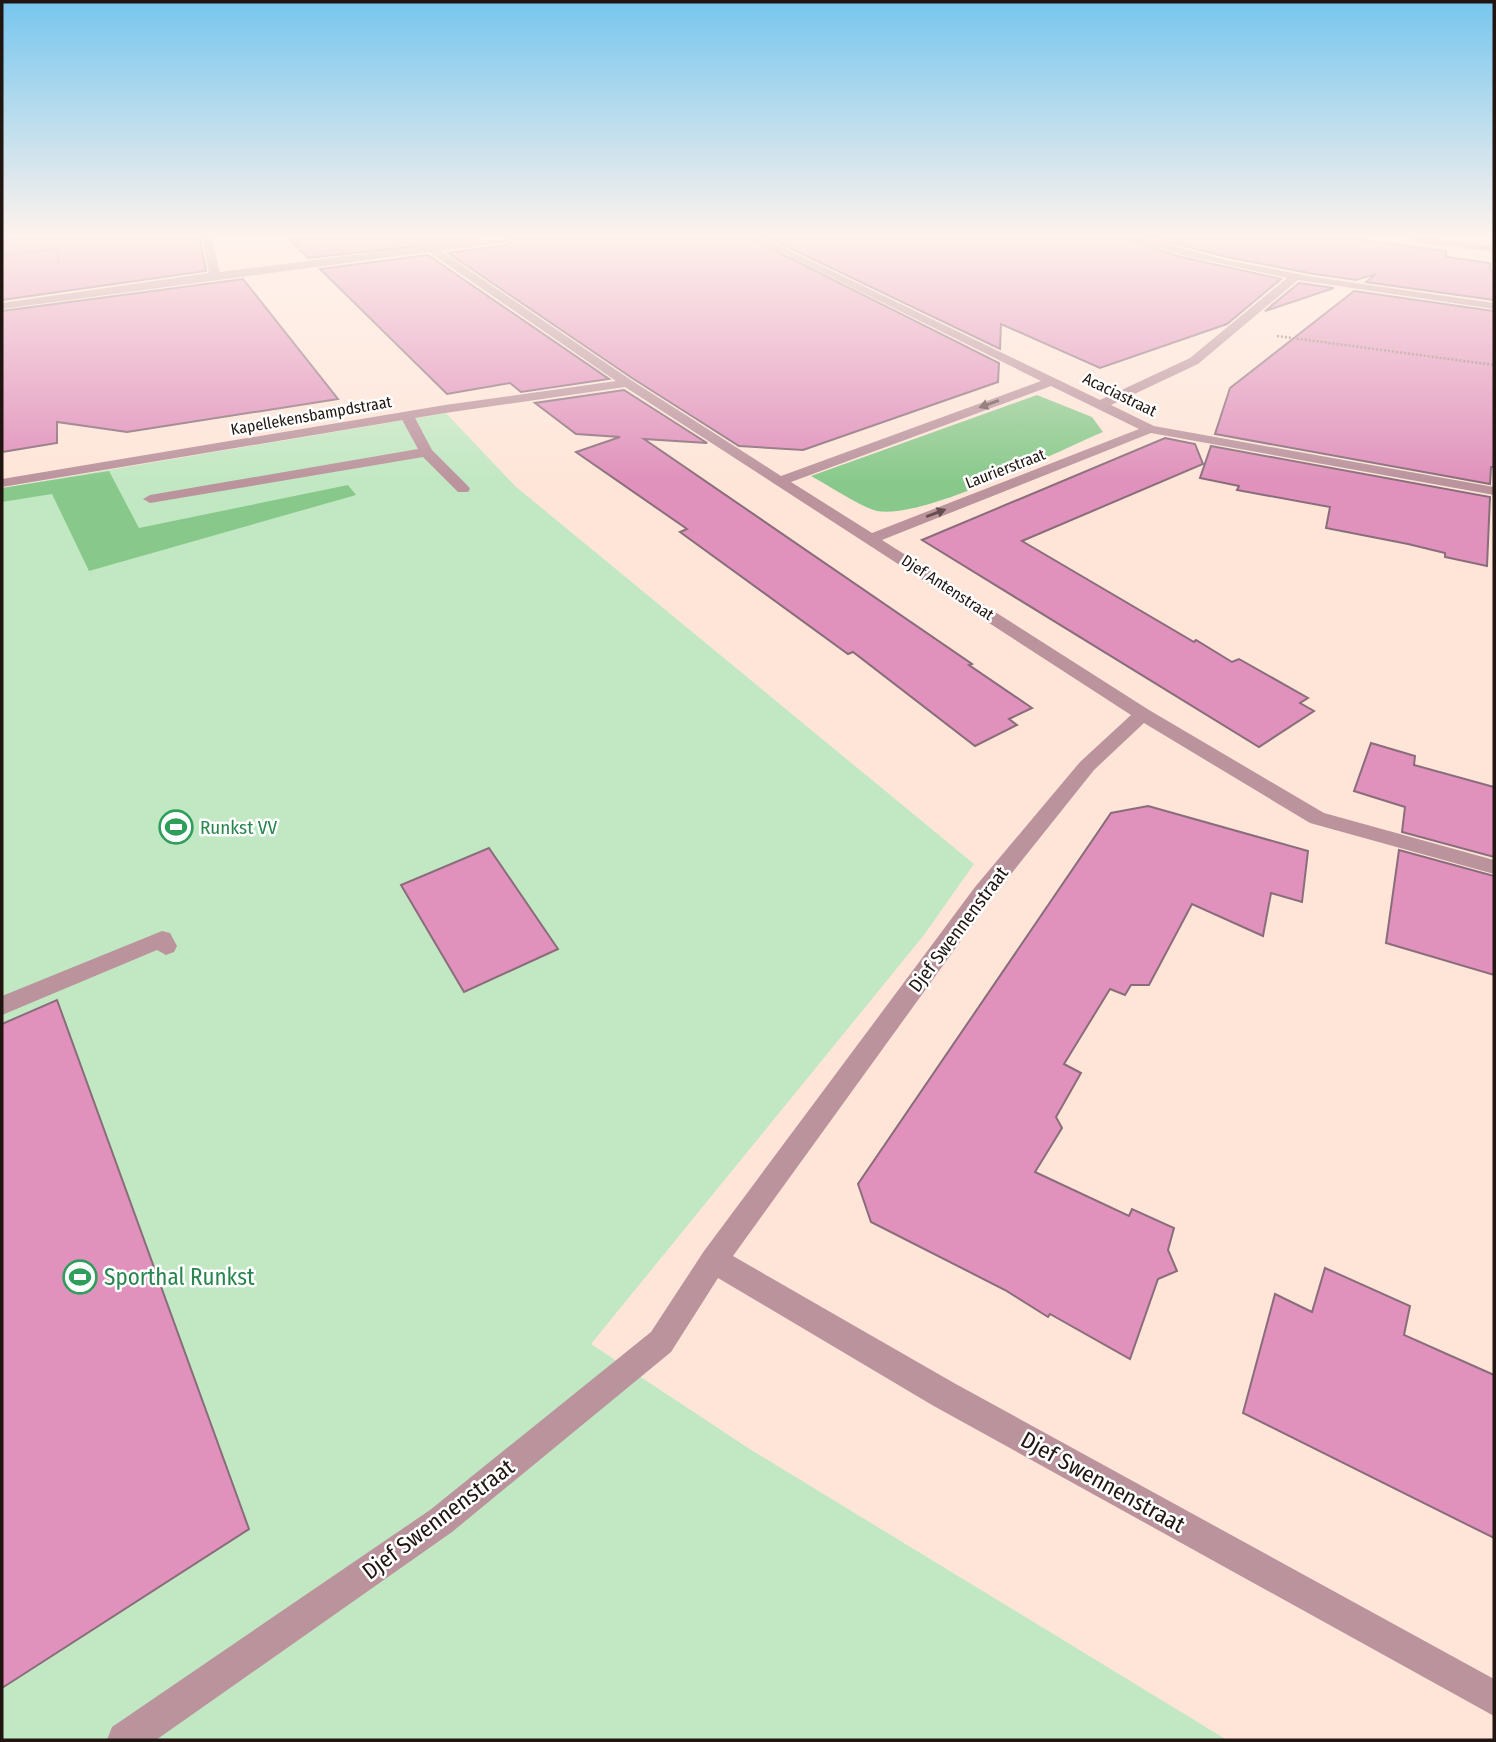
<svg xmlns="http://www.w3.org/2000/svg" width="1496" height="1742" font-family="'Fira Sans Condensed',sans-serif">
<rect width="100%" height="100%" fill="#fee5d8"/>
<!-- green -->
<path fill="#c1e8c2" d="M 446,413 L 515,486 L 974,864 L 924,935 L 591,1344 L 748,1448 L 1227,1740 L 2,1740 L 2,488 Z"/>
<!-- forest -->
<g fill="#88c98b">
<path d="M 1037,395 L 1092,417 L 1103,432 C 1056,452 922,520 877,511 C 861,507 828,485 811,476 Z"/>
<path d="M 109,471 L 139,528 L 348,485 L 356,495 L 89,571 L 52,494 L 2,502 L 2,488 Z"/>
</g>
<!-- building -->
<g fill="#e091bc" stroke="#896d7b" stroke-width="2">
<path d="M 2,239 L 200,239 L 206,271 L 2,300 Z"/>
<path d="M 289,239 L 481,239 L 308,258 Z"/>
<path d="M 515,239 L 752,239 L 999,363 L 998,382 L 803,450 L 739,446 L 632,378 L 448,253 L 508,245 Z"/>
<path d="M 771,239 L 1130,239 L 1177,256 L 1281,279 L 1227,324 L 1100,368 L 1001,324 L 1000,349 Z"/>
<path d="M 1157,239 L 1355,239 L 1446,251 L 1446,257 L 1490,263 L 1490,270 L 1494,271 L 1494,300 L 1366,282 L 1376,274 L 1356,280 L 1314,274 L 1227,257 Z"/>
<path d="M 428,255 L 609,379 L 521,392 L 510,383 L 447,394 L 320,269 Z"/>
<path d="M 243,279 L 338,399 L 127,432 L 57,422 L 57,443 L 2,452 L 2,311 Z"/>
<path d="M 1299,283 L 1334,288 L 1265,311 Z"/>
<path d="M 1354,291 L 1494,311 L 1494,467 L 1491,467 L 1490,484 L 1215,434 L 1230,388 Z"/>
<path d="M 624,390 L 707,443 L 644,439 L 972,664 L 969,665 L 1032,708 L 1009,719 L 1017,725 L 975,746 L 853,652 L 848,654 L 680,532 L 687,529 L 576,452 L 620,437 L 576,434 L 535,403 Z"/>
<path d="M 1165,438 L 1195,444 L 1203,464 L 1022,541 L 1194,642 L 1196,640 L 1232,662 L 1239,659 L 1308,698 L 1300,703 L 1314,711 L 1259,747 L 922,540 Z"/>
<path d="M 1211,446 L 1490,497 L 1487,566 L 1445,557 L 1445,553 L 1408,544 L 1326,528 L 1330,507 L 1237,490 L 1239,486 L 1200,478 Z"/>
<path d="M 1371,743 L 1415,756 L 1414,765 L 1494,787 L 1494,857 L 1402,832 L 1405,807 L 1354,791 Z"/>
<path d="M 1148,806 L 1308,851 L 1302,902 L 1271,893 L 1263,936 L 1192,904 L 1149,985 L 1131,985 L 1125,995 L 1110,989 L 1064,1064 L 1081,1073 L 1056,1117 L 1062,1128 L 1035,1172 L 1129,1216 L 1132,1209 L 1174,1228 L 1168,1250 L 1177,1271 L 1158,1279 L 1130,1359 L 1050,1314 L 1048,1317 L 1005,1290 L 871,1222 L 858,1184 L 1111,813 Z"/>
<path d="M 489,848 L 558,949 L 464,992 L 401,885 Z"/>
<path d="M 1399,850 L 1494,876 L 1494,975 L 1386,943 Z"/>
<path d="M 57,1000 L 249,1529 L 2,1688 L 2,1024 Z"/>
<path d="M 1325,1268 L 1410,1306 L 1404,1335 L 1494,1375 L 1494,1538 L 1243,1413 L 1275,1294 L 1312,1312 Z"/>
</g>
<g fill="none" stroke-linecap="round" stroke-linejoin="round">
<!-- path -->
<g stroke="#8d7b72" stroke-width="2.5" stroke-dasharray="2 2" stroke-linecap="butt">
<path d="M 57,249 L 65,248 L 63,239"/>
<path d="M 2,256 L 57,249 L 59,265"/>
<path d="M 1277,336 L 1494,365"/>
</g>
<!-- lane -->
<g fill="#ba939d" fill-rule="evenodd">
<path d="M 1410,239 L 1436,239 L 1494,246 L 1494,252 L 1415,242 Z"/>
<path d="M 407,412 L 414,416 L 432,450 L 468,486 L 470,489 L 468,492 L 458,492 L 423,457 L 150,503 L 143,499 L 150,495 L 418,449 L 400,416 Z"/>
<path d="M 162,931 L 170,933 L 177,946 L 174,952 L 166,955 L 157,950 L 2,1015 L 2,996 Z"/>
</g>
<!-- street -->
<path fill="#ba939d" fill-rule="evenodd" d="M 202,239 L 212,239 L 220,272 L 430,245 L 513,239 L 508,242 L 441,251 L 631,380 L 781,476 L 1041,381 L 754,239 L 766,239 L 1100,400 L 1190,358 L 1287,278 L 1178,254 L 1133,239 L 1148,239 L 1226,260 L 1314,277 L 1494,303 L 1494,309 L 1298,280 L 1198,364 L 1111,405 L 1154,426 L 1494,487 L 1494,495 L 1151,433 L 882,540 L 1149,710 L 1324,813 L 1494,860 L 1494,874 L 1310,823 L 1144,723 L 1094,770 L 991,899 L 733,1256 L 954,1383 L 1494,1679 L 1494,1716 L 932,1405 L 718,1278 L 671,1352 L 452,1532 L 156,1740 L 107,1740 L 112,1727 L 430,1510 L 651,1332 L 704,1251 L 975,887 L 1080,762 L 1131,715 L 625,387 L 445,413 L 2,487 L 2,479 L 445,405 L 616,381 L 429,252 L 2,309 L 2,303 L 209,273 ZM 1051,386 L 1139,429 L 872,533 L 791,482 Z"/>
</g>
<!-- one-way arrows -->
<defs><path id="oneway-solid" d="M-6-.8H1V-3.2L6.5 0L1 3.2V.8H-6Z" transform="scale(1.75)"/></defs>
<g fill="#654e4f">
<use href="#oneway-solid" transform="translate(989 404) rotate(160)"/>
<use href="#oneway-solid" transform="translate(936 513) rotate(-21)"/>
</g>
<!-- sky -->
<linearGradient id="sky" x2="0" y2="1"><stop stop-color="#76c6ee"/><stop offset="0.49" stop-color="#fff3ed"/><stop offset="1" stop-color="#fff3ed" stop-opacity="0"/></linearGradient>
<rect width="1496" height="483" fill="url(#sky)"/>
<!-- icons -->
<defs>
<symbol id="stadium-ring" viewBox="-11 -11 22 22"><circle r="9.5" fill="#fff" stroke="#2e9e5b" stroke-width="1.5"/><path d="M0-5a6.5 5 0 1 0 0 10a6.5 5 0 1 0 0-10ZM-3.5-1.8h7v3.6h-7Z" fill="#2e9e5b"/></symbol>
</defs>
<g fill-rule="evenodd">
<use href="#stadium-ring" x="157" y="808" width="38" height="38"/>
<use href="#stadium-ring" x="61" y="1258" width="38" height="38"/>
</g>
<g text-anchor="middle" stroke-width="5" stroke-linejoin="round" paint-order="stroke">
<!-- far-street labels -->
<g font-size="16" fill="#201510" stroke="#fff">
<text transform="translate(1120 394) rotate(26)" y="6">Acaciastraat</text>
<text transform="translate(311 415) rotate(-10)" y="6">Kapellekensbampdstraat</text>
<text transform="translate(1005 468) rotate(-21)" y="6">Laurierstraat</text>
<text transform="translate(948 587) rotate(33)" y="6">Djef Antenstraat</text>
</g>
<!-- leisure labels -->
<g font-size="19" fill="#27864d" stroke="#fff" text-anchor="start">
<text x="200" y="834">Runkst VV</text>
</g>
<!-- street labels -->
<g font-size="19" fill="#201510" stroke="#fff">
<text transform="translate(958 929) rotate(-53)" y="7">Djef Swennenstraat</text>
</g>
<!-- near-leisure labels -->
<g font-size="23" fill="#27864d" stroke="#fff" text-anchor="start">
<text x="104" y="1285">Sporthal Runkst</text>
</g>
<!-- near-street labels -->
<g font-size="23" fill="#201510" stroke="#fff">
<text transform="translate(1103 1482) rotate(29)" y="8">Djef Swennenstraat</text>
<text transform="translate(438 1519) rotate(-37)" y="8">Djef Swennenstraat</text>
</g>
</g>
<!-- border -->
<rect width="1496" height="1742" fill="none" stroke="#201510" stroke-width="7"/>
</svg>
